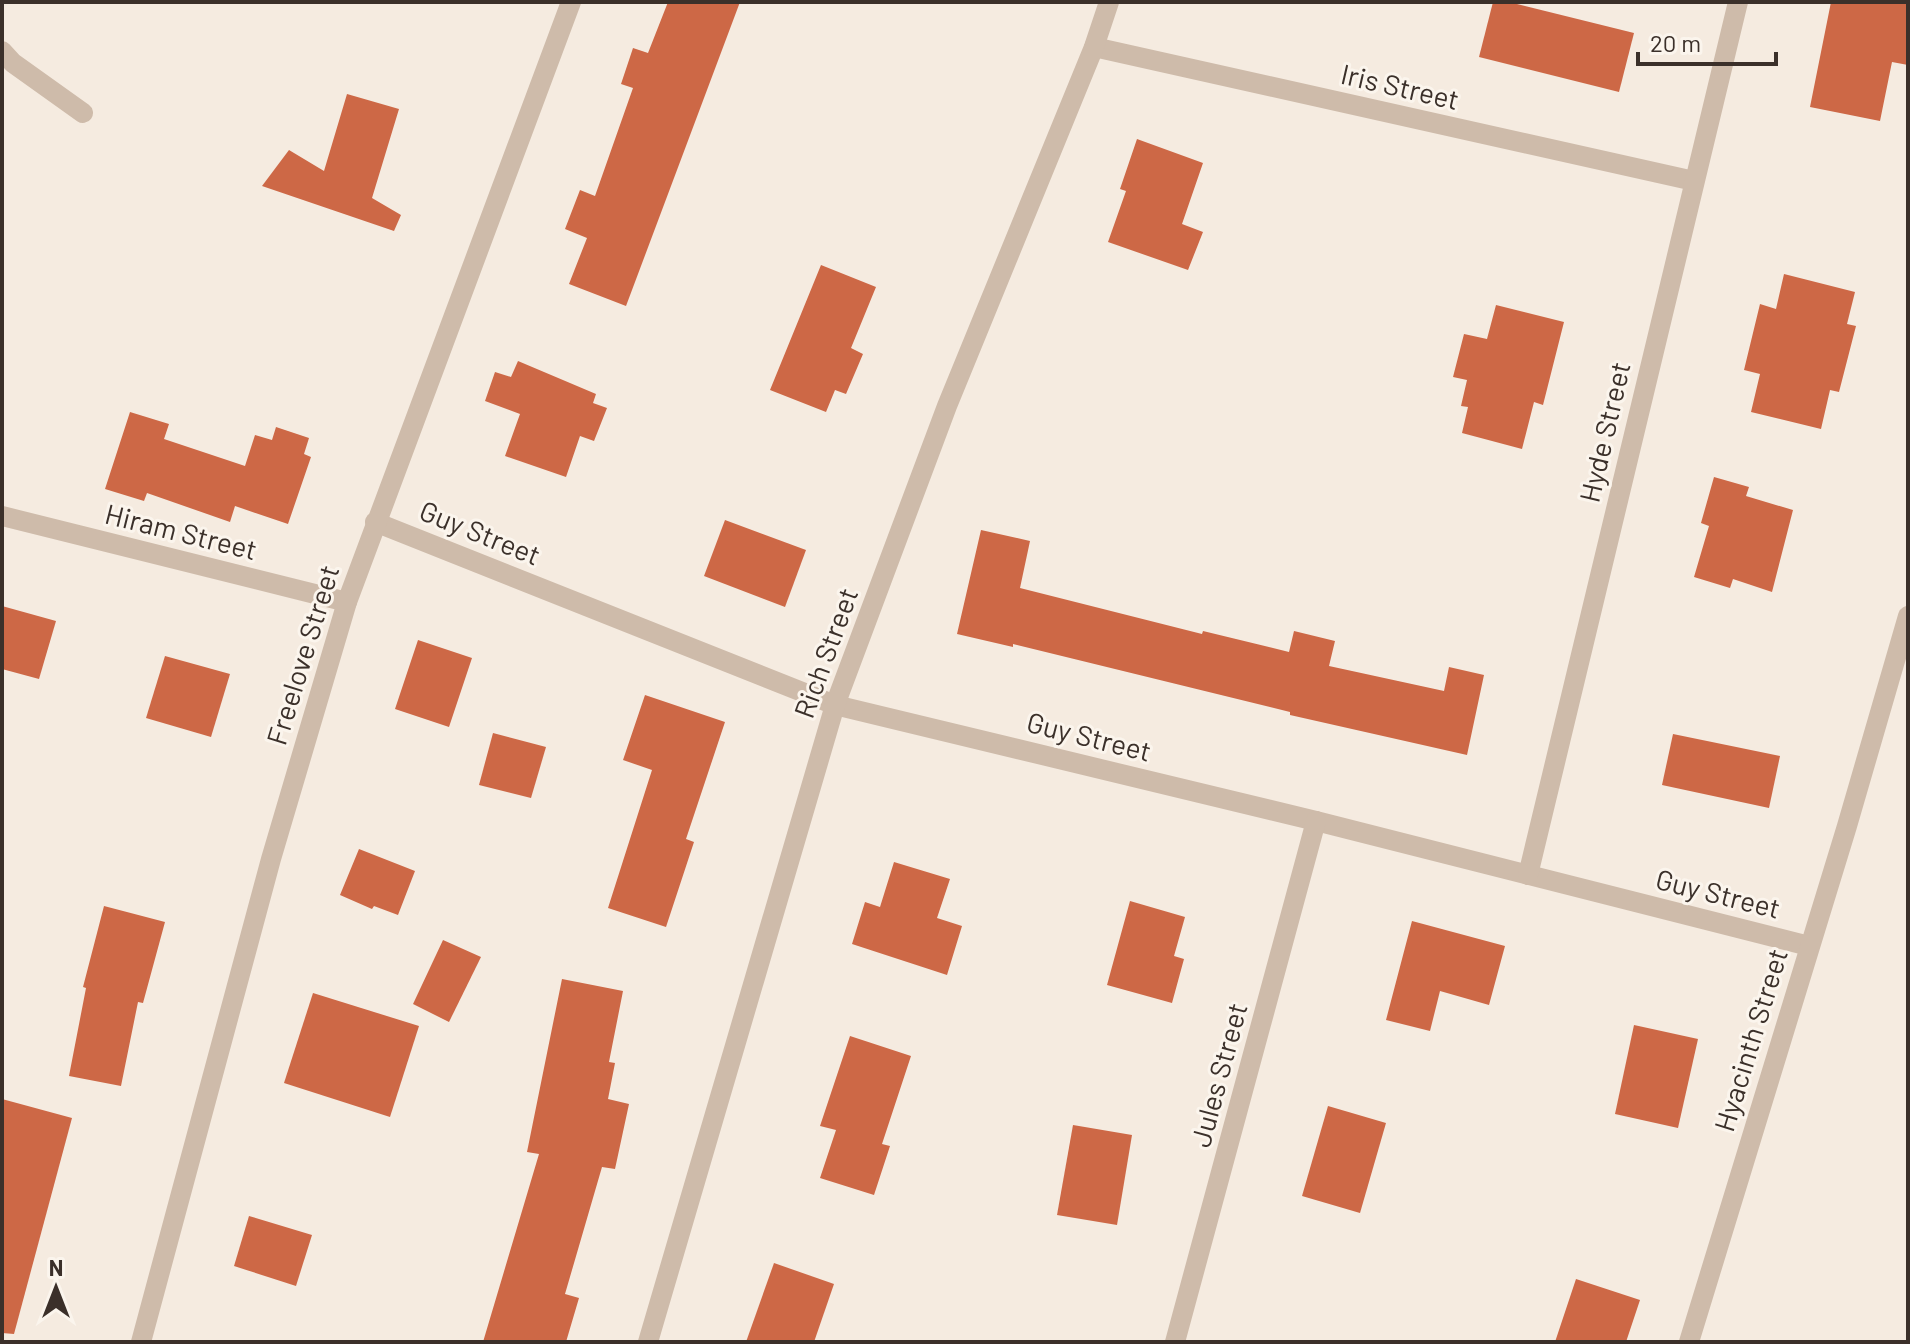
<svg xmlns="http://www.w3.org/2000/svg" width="1910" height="1344" font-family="Barlow,sans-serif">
<rect width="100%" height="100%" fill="#f5ebe0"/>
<!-- building -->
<g fill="#cd6846">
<path d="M 668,2 L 740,2 L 626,306 L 569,284 L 587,238 L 565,229 L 580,190 L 595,196 L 633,88 L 621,84 L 633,48 L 648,53 Z"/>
<path d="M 1493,2 L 1509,2 L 1634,33 L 1619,92 L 1479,57 Z"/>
<path d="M 1831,2 L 1908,2 L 1908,65 L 1892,62 L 1880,121 L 1810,107 Z"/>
<path d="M 347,94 L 399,109 L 372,198 L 401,215 L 394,231 L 262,186 L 289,150 L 324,171 Z"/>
<path d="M 1137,139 L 1203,163 L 1182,224 L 1203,232 L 1188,270 L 1108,242 L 1126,191 L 1120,189 Z"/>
<path d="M 821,265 L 876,287 L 851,348 L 863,354 L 846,394 L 835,390 L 826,412 L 770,390 Z"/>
<path d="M 1784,274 L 1855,292 L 1847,324 L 1856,326 L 1839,392 L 1830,390 L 1821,429 L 1751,412 L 1760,374 L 1744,370 L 1760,304 L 1776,309 Z"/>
<path d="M 1496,305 L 1564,322 L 1543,405 L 1534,402 L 1522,449 L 1462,433 L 1468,407 L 1461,406 L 1467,380 L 1453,377 L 1464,334 L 1487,339 Z"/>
<path d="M 518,361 L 596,394 L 593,403 L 607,408 L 594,441 L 580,436 L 566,477 L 505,456 L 520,414 L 485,401 L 495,372 L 511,377 Z"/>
<path d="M 130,412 L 169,424 L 164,439 L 245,466 L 255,435 L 272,440 L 276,427 L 309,438 L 304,454 L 311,457 L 288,524 L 235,506 L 230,522 L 147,493 L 144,501 L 105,489 Z"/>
<path d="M 1714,477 L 1749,487 L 1746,496 L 1793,510 L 1772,592 L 1733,579 L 1730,588 L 1694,577 L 1709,526 L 1701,523 Z"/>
<path d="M 725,520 L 806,550 L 785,607 L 704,576 Z"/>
<path d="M 981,530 L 1030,541 L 1020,588 L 1202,634 L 1203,631 L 1289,652 L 1294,631 L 1335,641 L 1329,666 L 1444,691 L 1449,667 L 1484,675 L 1467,755 L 1290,715 L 1290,712 L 1013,644 L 1013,647 L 957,634 Z"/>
<path d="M 2,606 L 56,621 L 39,679 L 2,669 Z"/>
<path d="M 418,640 L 472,658 L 449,727 L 395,709 Z"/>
<path d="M 165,656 L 230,674 L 211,737 L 146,718 Z"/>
<path d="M 645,695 L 725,722 L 686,839 L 694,842 L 666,927 L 608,908 L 652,770 L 623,760 Z"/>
<path d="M 493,733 L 546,747 L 531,798 L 479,785 Z"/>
<path d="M 1673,734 L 1780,756 L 1769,808 L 1662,785 Z"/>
<path d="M 359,849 L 415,871 L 398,915 L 374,906 L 372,909 L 340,895 Z"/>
<path d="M 894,862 L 950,879 L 937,918 L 962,926 L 947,975 L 852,944 L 865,902 L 880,907 Z"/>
<path d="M 1130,901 L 1185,917 L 1174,956 L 1184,959 L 1172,1003 L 1107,985 Z"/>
<path d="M 104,906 L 165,922 L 143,1003 L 138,1002 L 121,1086 L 69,1076 L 86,988 L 83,987 Z"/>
<path d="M 1412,921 L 1505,946 L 1489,1005 L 1440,991 L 1430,1031 L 1386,1020 Z"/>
<path d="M 443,940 L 481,957 L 449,1022 L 413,1004 Z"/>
<path d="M 562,979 L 623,991 L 609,1062 L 615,1063 L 608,1099 L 629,1104 L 615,1169 L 602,1167 L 565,1294 L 579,1298 L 566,1342 L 483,1342 L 539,1154 L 527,1152 Z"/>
<path d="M 313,993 L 419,1026 L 390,1117 L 284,1083 Z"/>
<path d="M 1634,1025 L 1698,1039 L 1678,1128 L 1615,1114 Z"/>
<path d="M 850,1036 L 911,1056 L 882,1144 L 890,1146 L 874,1195 L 820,1178 L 836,1130 L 820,1126 Z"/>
<path d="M 2,1099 L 72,1118 L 14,1334 L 2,1333 Z"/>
<path d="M 1328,1106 L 1386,1123 L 1360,1213 L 1302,1196 Z"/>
<path d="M 1073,1125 L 1132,1135 L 1117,1225 L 1057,1215 Z"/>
<path d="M 249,1216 L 312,1235 L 296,1286 L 234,1266 Z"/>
<path d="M 774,1263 L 834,1284 L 814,1342 L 746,1342 Z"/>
<path d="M 1576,1279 L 1640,1300 L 1626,1342 L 1555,1342 Z"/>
</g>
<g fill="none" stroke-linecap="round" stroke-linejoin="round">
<!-- minor -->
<g stroke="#cebbaa" stroke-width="20">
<path d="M 1094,47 L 1694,181"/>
<path d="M 2,51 L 13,63 L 83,113"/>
<path d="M 2,516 L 347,602"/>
<path d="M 375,522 L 835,705 L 1316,821 L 1809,946"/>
<path d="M 1528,875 L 1738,2"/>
<path d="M 141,1342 L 271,859 L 347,602 L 571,2"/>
<path d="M 648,1342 L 835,705 L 947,406 L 1094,47 L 1109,2"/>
<path d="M 1175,1342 L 1316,821"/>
<path d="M 1689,1342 L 1847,826 L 1908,616"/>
</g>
</g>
<g text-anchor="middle" stroke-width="6" stroke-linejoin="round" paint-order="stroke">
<!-- street labels -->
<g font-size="28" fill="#3b302a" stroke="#fbf5ed">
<text transform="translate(1400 87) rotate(13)" y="10">Iris Street</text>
<text transform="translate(1605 432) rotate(-77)" y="10">Hyde Street</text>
<text transform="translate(181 532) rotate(14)" y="10">Hiram Street</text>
<text transform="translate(480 533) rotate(22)" y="10">Guy Street</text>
<text transform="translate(826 653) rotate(-70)" y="10">Rich Street</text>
<text transform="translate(303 655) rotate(-73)" y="10">Freelove Street</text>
<text transform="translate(1089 737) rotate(14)" y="10">Guy Street</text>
<text transform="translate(1718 894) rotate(14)" y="10">Guy Street</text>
<text transform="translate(1751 1040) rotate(-73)" y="10">Hyacinth Street</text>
<text transform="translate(1219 1075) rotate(-75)" y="10">Jules Street</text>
</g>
</g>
<!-- border -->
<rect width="1910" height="1344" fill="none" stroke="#3b302a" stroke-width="8"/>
<!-- north arrow -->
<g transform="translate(56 1288)" stroke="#fbf5ed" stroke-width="6" paint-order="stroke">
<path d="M0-6L14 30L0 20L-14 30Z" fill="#3b302a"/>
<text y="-12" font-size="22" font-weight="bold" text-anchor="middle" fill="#3b302a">N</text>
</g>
<!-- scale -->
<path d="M1638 52v12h138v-12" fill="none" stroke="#3b302a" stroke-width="4"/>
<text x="1650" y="52" font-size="24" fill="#3b302a" stroke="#fbf5ed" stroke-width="6" paint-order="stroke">20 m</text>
</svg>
